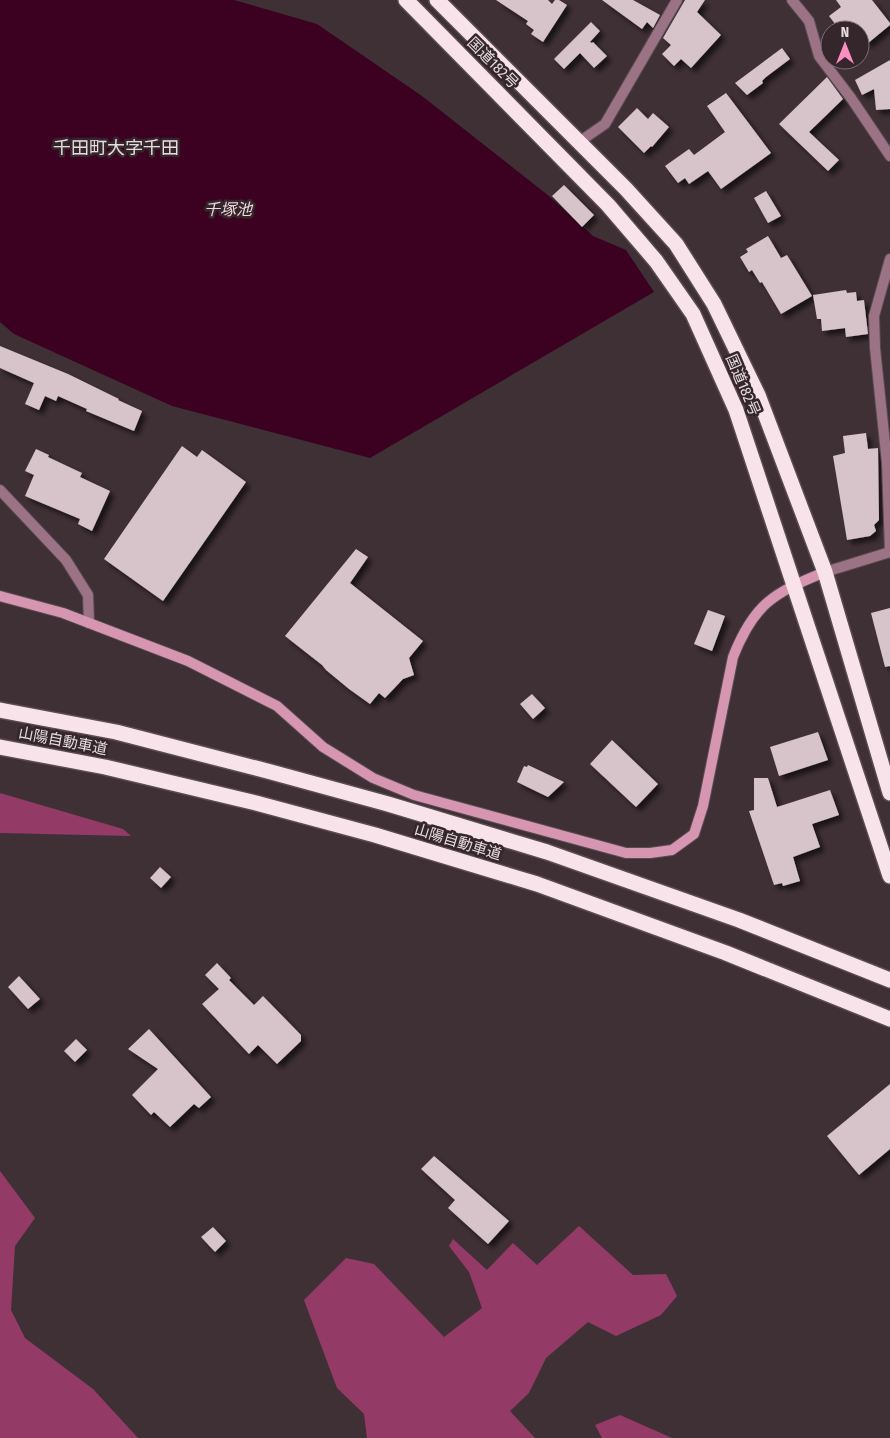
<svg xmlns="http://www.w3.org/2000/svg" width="890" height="1438" font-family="'Fira Sans Condensed','Noto Sans JP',sans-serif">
<defs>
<filter id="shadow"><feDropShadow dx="4.5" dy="4.5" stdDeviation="2.5" flood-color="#0009"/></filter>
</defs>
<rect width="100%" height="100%" fill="#3f3036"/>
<!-- forest -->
<g fill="#933b66">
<path d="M 0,793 L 123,829 L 131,836 L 0,833 Z"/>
<path d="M 0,1171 L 35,1218 L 15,1246 L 11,1310 L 25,1338 L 93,1389 L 138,1438 L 0,1438 Z"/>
<path d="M 579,1226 L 633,1275 L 666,1274 L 677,1296 L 661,1315 L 616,1336 L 588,1322 L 546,1358 L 529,1393 L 510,1411 L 535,1438 L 367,1438 L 364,1414 L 337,1388 L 304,1300 L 346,1258 L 374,1264 L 444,1337 L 482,1308 L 469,1272 L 449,1246 L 453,1239 L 487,1270 L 513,1243 L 537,1265 Z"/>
<path d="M 620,1415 L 672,1438 L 602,1438 L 595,1425 Z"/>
</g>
<!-- water -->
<path fill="#3c0021" d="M 0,0 L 234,0 L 317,24 L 422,96 L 549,196 L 593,236 L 626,250 L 654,292 L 370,458 L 172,406 L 14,334 L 0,322 Z"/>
<!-- building -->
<g fill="#d7c3ca" filter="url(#shadow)">
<path d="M 496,0 L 548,0 L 552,4 L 555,0 L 559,0 L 567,5 L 543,42 L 531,34 L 534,30 L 526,24 L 528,21 Z"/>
<path d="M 602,0 L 633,0 L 660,15 L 653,28 L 647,22 L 642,29 Z"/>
<path d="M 685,0 L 705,0 L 697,12 L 721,35 L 691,68 L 681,59 L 674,66 L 662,54 L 671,45 L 663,38 Z"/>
<path d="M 836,0 L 872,0 L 890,23 L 890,25 L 867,44 L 860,36 L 860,30 L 855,30 L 848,22 L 839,29 L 829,16 L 841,7 Z"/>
<path d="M 591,22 L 600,31 L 590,42 L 592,43 L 593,42 L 607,56 L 594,68 L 580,53 L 564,69 L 554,59 Z"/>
<path d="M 782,48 L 790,59 L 766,77 L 762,81 L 763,83 L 747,95 L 735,83 Z"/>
<path d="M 890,60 L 890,109 L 876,110 L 874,89 L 862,95 L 855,80 Z"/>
<path d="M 827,77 L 843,99 L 809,132 L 839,160 L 828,171 L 779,124 Z"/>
<path d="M 726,93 L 771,153 L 721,189 L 708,171 L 689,184 L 685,178 L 678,183 L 665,166 L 689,149 L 694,155 L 725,132 L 707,106 Z"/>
<path d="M 637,108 L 648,119 L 653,113 L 669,127 L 652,147 L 651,146 L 644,153 L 618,127 Z"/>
<path d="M 564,185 L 594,215 L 582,227 L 552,196 Z"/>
<path d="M 766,191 L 781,216 L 768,223 L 754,198 Z"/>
<path d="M 768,236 L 781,258 L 787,255 L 812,296 L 781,314 L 762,282 L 760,283 L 752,270 L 749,272 L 740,257 L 748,252 L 746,249 Z"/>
<path d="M 846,290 L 847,293 L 856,292 L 857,301 L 864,300 L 868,334 L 846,337 L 845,328 L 822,331 L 821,319 L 817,319 L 813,295 Z"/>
<path d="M 0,346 L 68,374 L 119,399 L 118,400 L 142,411 L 134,431 L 86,411 L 87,409 L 58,396 L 56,401 L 45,396 L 39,410 L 25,404 L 34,383 L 0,368 Z"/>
<path d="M 866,433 L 868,449 L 878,448 L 879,520 L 874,525 L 876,531 L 870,536 L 847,540 L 833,456 L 845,453 L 843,436 Z"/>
<path d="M 182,446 L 197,457 L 202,450 L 246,482 L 163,601 L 104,559 Z"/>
<path d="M 36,449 L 49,455 L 48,457 L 82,473 L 80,477 L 110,491 L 92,531 L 78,524 L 80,519 L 25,496 L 34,475 L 25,471 Z"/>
<path d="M 356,549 L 368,557 L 350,583 L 423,641 L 409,658 L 414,675 L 403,679 L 385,698 L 379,693 L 370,704 L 349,689 L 326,670 L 322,665 L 285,636 Z"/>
<path d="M 890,608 L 890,666 L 885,667 L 871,613 Z"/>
<path d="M 708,610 L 725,616 L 712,651 L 694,644 Z"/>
<path d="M 532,694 L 545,708 L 533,719 L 520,704 Z"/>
<path d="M 818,732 L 828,760 L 779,776 L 770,747 Z"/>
<path d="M 612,740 L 658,784 L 636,807 L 590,764 Z"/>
<path d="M 528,765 L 564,782 L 548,797 L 517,782 L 524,766 L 527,767 Z"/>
<path d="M 754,778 L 768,778 L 777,807 L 830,790 L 839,815 L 812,824 L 820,847 L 793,857 L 800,881 L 783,886 L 782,883 L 774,885 L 749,811 L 754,810 Z"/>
<path d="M 160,867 L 171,877 L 161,888 L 150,878 Z"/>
<path d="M 217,963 L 231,978 L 229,980 L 254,1005 L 263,996 L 301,1035 L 301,1041 L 277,1064 L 258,1045 L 249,1054 L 202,1004 L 219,989 L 205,975 Z"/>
<path d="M 19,976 L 40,999 L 28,1009 L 8,987 Z"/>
<path d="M 149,1029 L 211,1097 L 199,1108 L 194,1104 L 170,1127 L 154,1112 L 151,1115 L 132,1095 L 158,1069 L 128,1049 Z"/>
<path d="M 76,1039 L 87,1050 L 75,1062 L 64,1051 Z"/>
<path d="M 890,1084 L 890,1149 L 859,1175 L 827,1136 Z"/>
<path d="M 434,1156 L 509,1221 L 488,1244 L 448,1208 L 455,1200 L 421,1169 Z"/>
<path d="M 213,1227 L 226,1241 L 215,1252 L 201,1237 Z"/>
</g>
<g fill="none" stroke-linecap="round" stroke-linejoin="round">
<defs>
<g id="street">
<path d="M 792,0 L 809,21 L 819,56 L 851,98 L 890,156"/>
<path d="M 579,142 L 605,124 L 677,0"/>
<path d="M 0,490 L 66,560 L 88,595 L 89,623"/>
<path d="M 890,552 L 887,463 L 875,348 L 874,316 L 890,259"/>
<path d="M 825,572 L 890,552"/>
</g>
<path id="secondary" d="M 0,596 L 63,613 L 188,661 L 277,706 L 323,747 L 373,778 L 414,795 L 626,853 L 650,853 L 672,850 L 694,834 L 703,806 L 733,657 C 754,604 773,593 825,572"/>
<g id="highway">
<path d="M 406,0 L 608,205 L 656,261 L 693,314 L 736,410 L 890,876"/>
<path d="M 437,0 L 626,189 L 676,244 L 714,304 L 758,395 L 825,572 L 890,793"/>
<path d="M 0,710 L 116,732 L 271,772 L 388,804 L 547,852 L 739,920 L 890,980"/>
<path d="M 0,747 L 105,767 L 256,803 L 375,835 L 537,884 L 726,953 L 890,1019"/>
</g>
</defs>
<!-- street casing -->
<use href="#street" stroke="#5a4c51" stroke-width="12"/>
<!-- secondary casing -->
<use href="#secondary" stroke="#5a4c51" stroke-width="12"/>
<!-- highway casing -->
<use href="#highway" stroke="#5a4c51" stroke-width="18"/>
<!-- street -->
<use href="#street" stroke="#9c7384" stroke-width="10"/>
<!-- secondary -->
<use href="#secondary" stroke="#d695b0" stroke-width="10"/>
<!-- highway -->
<use href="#highway" stroke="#f8e3eb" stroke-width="15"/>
</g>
<g text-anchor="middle" stroke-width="5" stroke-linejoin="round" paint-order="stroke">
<!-- street labels -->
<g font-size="15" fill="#e6dce0" stroke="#35262c">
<text transform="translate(493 63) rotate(45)" y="5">国道182号</text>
<text transform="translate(743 385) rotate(67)" y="5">国道182号</text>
<text transform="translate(63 741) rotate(11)" y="5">山陽自動車道</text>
<text transform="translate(458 842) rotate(17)" y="5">山陽自動車道</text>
</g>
<!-- water labels -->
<g font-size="16" font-style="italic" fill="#efd5df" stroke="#35262c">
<text x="228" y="215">千塚池</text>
</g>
<!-- quarter labels -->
<g font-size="18" fill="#e6dce0" stroke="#35262c">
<text x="116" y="154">千田町大字千田</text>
</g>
</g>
<!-- north arrow -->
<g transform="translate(845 45)"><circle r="24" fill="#35262c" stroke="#7c6f74"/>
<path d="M0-4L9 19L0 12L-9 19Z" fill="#fd8ec0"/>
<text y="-8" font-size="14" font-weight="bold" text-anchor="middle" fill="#e6dce0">N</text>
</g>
</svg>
